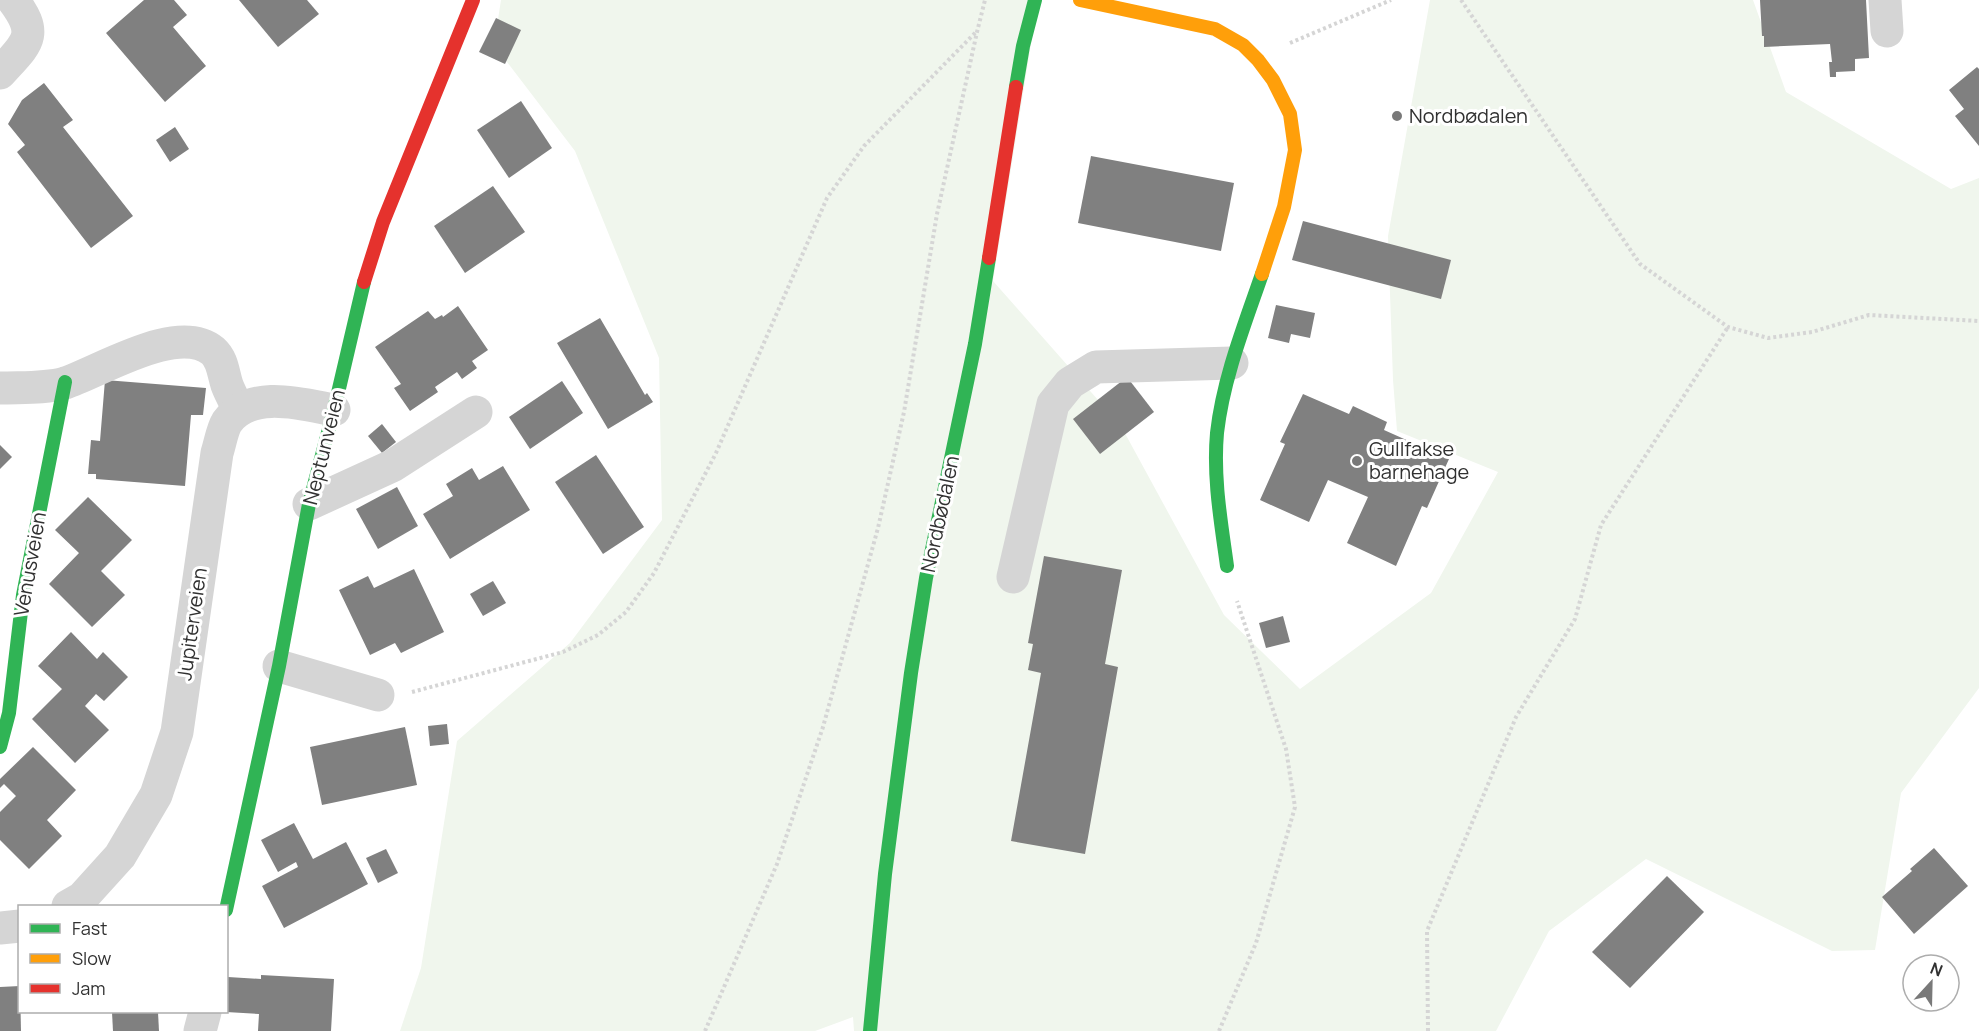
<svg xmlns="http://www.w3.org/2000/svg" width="1979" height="1031" font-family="Manrope,sans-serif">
<rect width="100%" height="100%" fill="#fff"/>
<!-- green -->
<path fill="#f0f6ed" d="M 501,0 L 1038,0 L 993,281 L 1121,426 L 1224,615 L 1300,689 L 1431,593 L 1498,472 L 1397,431 L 1393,380 L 1388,236 L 1430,0 L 1753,0 L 1786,92 L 1951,189 L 1979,178 L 1979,688 L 1901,793 L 1875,950 L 1832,951 L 1646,859 L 1549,931 L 1496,1031 L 854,1031 L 853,1017 L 815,1031 L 400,1031 L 421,968 L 457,741 L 570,643 L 662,520 L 659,358 L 575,151 L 494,45 Z"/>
<!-- building -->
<g fill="#808080">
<path d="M 144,0 L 174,0 L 187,15 L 173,27 L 206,66 L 165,102 L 106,33 Z"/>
<path d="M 239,0 L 307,0 L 319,14 L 278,47 Z"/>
<path d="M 1760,0 L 1866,0 L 1869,58 L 1855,59 L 1855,71 L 1836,72 L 1836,77 L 1830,77 L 1829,62 L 1832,62 L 1830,44 L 1764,47 L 1764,36 L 1762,36 Z"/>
<path d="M 496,18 L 521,30 L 505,64 L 479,52 Z"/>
<path d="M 1977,67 L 1979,69 L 1979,146 L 1955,116 L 1964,109 L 1949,90 Z"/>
<path d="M 44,83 L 73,120 L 63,127 L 133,216 L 91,248 L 17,152 L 25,145 L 8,124 L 22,100 Z"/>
<path d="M 521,101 L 552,148 L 509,178 L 477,130 Z"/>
<path d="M 175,127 L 189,149 L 170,162 L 156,140 Z"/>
<path d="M 1091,156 L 1234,183 L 1221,251 L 1078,223 Z"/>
<path d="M 493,186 L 525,232 L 465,273 L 434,226 Z"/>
<path d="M 1303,221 L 1451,260 L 1441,299 L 1292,260 Z"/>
<path d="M 1276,305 L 1315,313 L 1310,338 L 1291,334 L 1289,343 L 1268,338 Z"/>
<path d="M 458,306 L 488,350 L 472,361 L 477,368 L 462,379 L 457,372 L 435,387 L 438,392 L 410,411 L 394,388 L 401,384 L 375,347 L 428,311 L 435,319 L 442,315 L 443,317 Z"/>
<path d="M 600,318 L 645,395 L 647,393 L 653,402 L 608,429 L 557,343 Z"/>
<path d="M 1127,377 L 1154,412 L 1100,454 L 1073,419 Z"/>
<path d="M 105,380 L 206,388 L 203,415 L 191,415 L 185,486 L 96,479 L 96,474 L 88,474 L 91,440 L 100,441 Z"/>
<path d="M 562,381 L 583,413 L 530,449 L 509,417 Z"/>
<path d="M 1303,394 L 1349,414 L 1353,406 L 1387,422 L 1384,430 L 1449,459 L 1427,508 L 1422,506 L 1396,566 L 1347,543 L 1368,497 L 1328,480 L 1309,522 L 1260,500 L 1285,444 L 1280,442 Z"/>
<path d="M 382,424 L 396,442 L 382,453 L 368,436 Z"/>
<path d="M 0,445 L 12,457 L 0,469 Z"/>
<path d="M 596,455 L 644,527 L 603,554 L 555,482 Z"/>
<path d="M 503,466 L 530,510 L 450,559 L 423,514 L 453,496 L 446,484 L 472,468 L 479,480 Z"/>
<path d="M 397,487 L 418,526 L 378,549 L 356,509 Z"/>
<path d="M 88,497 L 132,540 L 101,571 L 125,595 L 92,627 L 49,584 L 79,553 L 55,530 Z"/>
<path d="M 1044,556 L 1122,570 L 1105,664 L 1118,667 L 1085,854 L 1011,841 L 1041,673 L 1028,670 L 1033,644 L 1028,643 Z"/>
<path d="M 414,569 L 444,632 L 401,653 L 395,643 L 370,655 L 339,590 L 368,576 L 374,588 Z"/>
<path d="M 493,581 L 506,603 L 483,616 L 470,594 Z"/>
<path d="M 1283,616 L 1290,642 L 1266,648 L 1259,623 Z"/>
<path d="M 71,632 L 97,659 L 103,652 L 128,677 L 104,701 L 96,694 L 85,706 L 109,730 L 75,763 L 32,719 L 62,689 L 38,666 Z"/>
<path d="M 447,724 L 449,744 L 430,746 L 428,726 Z"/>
<path d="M 405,727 L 417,785 L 322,805 L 310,747 Z"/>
<path d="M 33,747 L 76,790 L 47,820 L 62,836 L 29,869 L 0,840 L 0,812 L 16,796 L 4,784 L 0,788 L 0,779 Z"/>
<path d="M 294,823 L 313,859 L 346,842 L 368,884 L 284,928 L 262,886 L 298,867 L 296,862 L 278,872 L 261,840 Z"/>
<path d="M 1934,848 L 1968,886 L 1914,934 L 1882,897 L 1912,871 L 1910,869 Z"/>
<path d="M 386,849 L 398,873 L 378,883 L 366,858 Z"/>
<path d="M 1667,876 L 1704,912 L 1630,988 L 1592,952 Z"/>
<path d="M 261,975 L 334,979 L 331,1031 L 258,1031 L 259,1014 L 226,1012 L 228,977 L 261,979 Z"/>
<path d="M 20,986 L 21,1031 L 0,1031 L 0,987 Z"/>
<path d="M 112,1012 L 158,1012 L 159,1031 L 113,1031 Z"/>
</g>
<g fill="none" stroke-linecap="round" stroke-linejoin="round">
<!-- path -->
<g stroke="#d5d5d5" stroke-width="4" stroke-dasharray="3 3" stroke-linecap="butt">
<path d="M 1461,0 L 1640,264 L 1728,327 L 1768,338 L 1812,332 L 1869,315 L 1979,321"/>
<path d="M 1290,43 L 1391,0"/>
<path d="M 412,692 L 563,652 L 598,635 L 626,612 L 654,573 L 716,453 L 827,198 L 864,146 L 976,32"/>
<path d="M 705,1031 L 777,864 L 823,727 L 878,528 L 904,412 L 937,214 L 977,32 L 985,0"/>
<path d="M 1219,1031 L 1256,943 L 1295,807 L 1286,749 L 1237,601"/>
<path d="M 1428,1031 L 1427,931 L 1516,717 L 1575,619 L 1601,525 L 1728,327"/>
</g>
<!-- street -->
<g stroke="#d5d5d5" stroke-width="33">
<path d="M 1885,0 L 1887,31"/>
<path d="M 0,73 C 27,43 40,36 13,0"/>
<path d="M 0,388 C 21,387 44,389 65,383 C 101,371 178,322 213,351 C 223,360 223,373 227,385 C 230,393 235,402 239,410"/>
<path d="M 309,504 L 392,466 L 476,412"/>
<path d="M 1013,577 L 1053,404 L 1070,383 L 1096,367 L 1232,363"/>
<path d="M 279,666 L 378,695"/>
<path d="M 68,906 L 82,898 L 120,856 L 156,795 L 177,732 L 217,453 C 220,444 222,430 227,422 C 251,389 302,404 334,410"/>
<path d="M 0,928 L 20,926"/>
<path d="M 200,1031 L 205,1012"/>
</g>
<!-- fast -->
<g stroke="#30b455" stroke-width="14">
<path d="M 1016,87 L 1023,46 L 1035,0"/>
<path d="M 1227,566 C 1221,522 1213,478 1217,433 C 1223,379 1244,326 1262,274"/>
<path d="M 0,747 L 9,713 L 23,595 L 65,382"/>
<path d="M 226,910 L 279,666 L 309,504 L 334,410 L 364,282"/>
<path d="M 870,1031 L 885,874 L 911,673 L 926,578 L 975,344 L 989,258"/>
</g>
<!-- slow -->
<path stroke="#ff9f0a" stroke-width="14" d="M 1080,0 L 1215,29 L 1243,45 L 1258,60 L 1273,80 L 1290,114 L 1295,150 L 1284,207 L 1262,274"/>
<!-- jam -->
<g stroke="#e5322d" stroke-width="14">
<path d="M 989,258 L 1016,87"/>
<path d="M 364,282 L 383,222 L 473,0"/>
</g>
</g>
<!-- markers -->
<g fill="#797979" stroke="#fff" stroke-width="2">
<circle cx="1397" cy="116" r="6"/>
<circle cx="1357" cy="461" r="6"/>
</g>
<g text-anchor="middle" stroke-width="6" stroke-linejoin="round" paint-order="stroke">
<!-- poi labels -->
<g font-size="20" fill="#313131" stroke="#fff" text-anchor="start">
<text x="1409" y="123">Nordbødalen</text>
<text x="1369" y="456">Gullfakse<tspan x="1369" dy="23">barnehage</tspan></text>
</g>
<!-- street labels -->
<g font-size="20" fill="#313131" stroke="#fff">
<text transform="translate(324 447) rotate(-76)" y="7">Neptunveien</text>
<text transform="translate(940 514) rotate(-78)" y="7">Nordbødalen</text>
<text transform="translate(30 564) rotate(-80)" y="7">Venusveien</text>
<text transform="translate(192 624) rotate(-82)" y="7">Jupiterveien</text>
</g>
</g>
<!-- legend -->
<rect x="18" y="905" width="210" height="108" fill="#ffffff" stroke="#adadad" stroke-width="1.5"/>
<rect x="30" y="924" width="30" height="9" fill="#30b455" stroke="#adadad" stroke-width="1.5"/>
<text x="72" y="935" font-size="18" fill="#313131">Fast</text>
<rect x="30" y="954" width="30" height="9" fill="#ff9f0a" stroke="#adadad" stroke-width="1.5"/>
<text x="72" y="965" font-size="18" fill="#313131">Slow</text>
<rect x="30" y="984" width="30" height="9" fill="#e5322d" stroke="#adadad" stroke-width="1.5"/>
<text x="72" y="995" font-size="18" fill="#313131">Jam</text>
<!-- north arrow -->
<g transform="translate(1931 983) rotate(22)"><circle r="28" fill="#ffffff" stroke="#adadad" stroke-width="1.5"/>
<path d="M0-4.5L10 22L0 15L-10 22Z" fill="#797979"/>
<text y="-9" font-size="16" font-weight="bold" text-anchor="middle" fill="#313131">N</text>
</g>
</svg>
